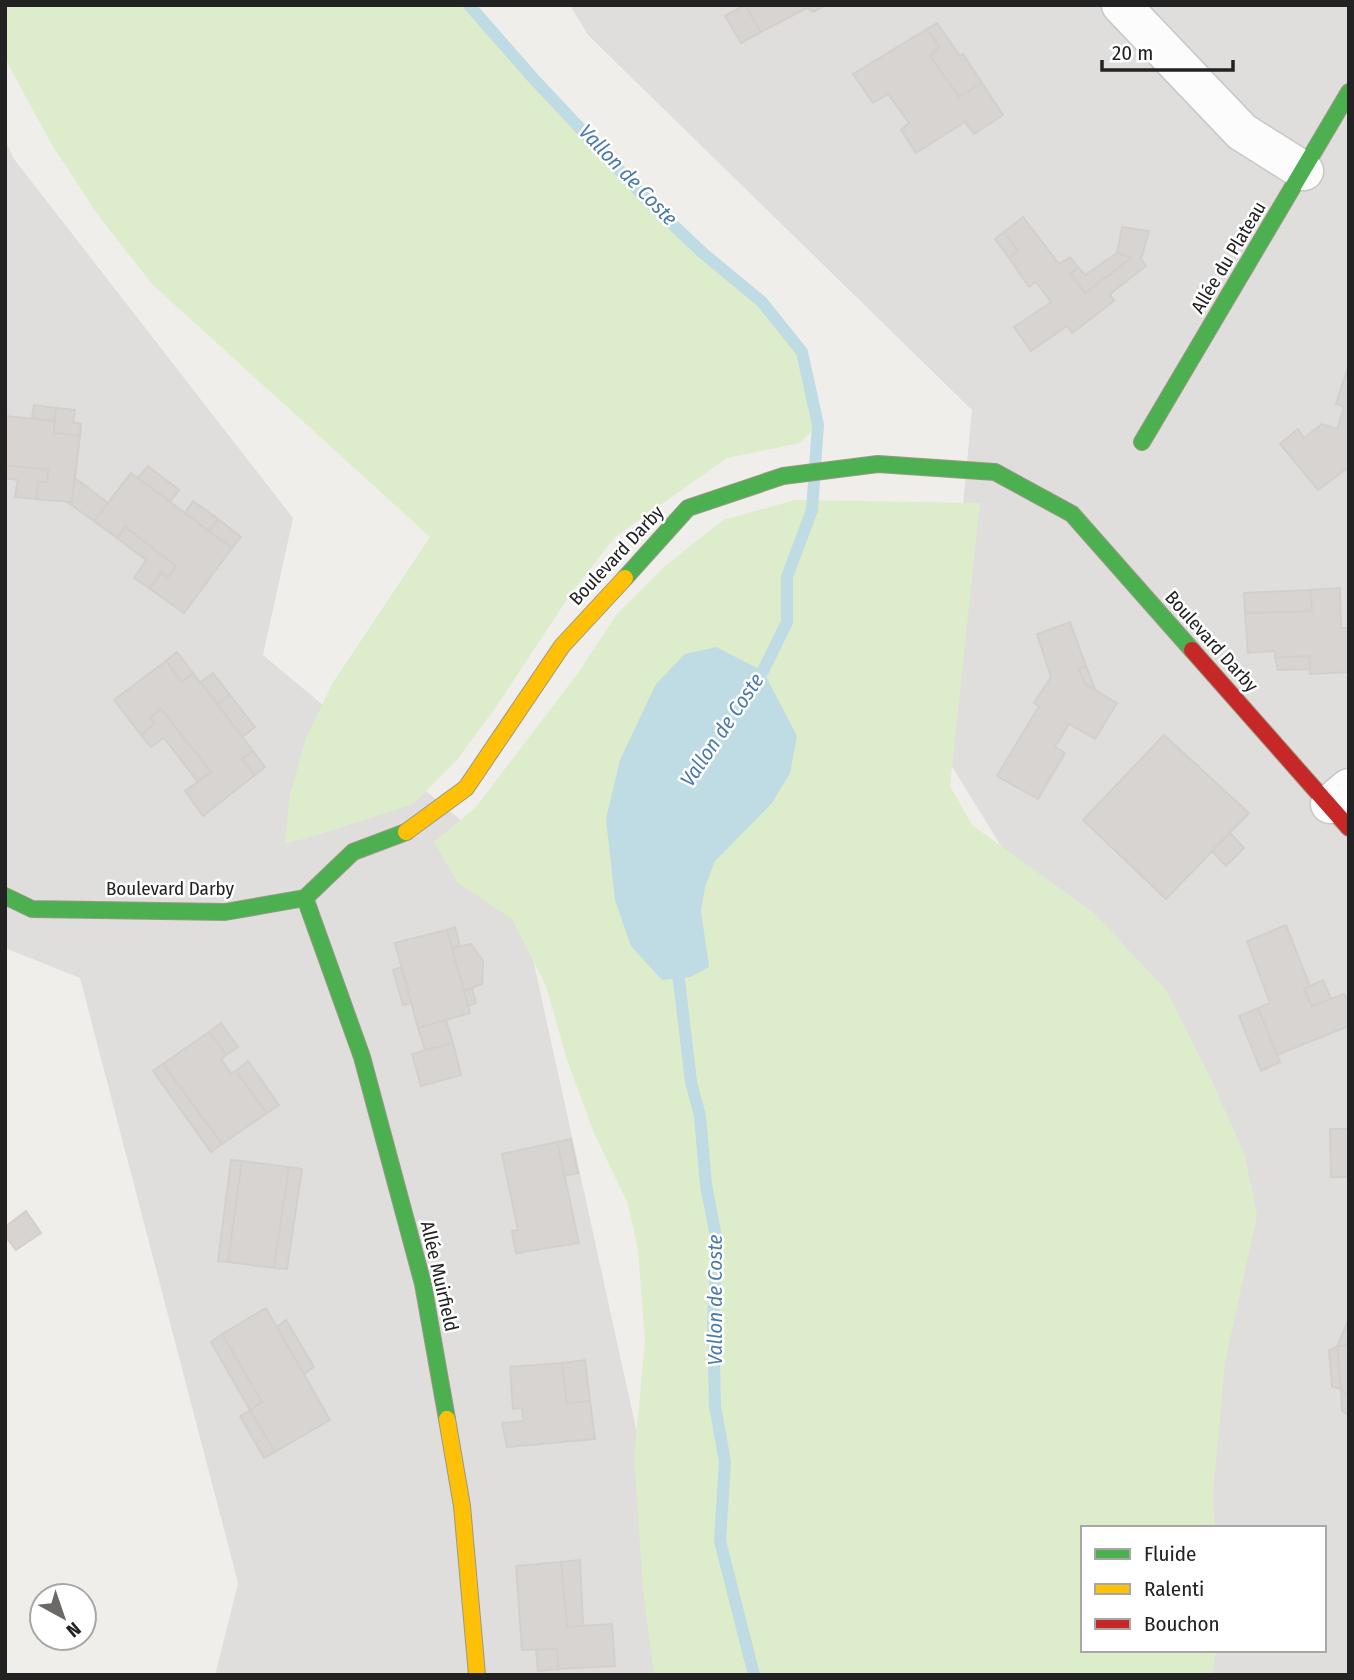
<svg xmlns="http://www.w3.org/2000/svg" width="1354" height="1680" font-family="'Fira Sans Condensed',sans-serif">
<rect width="100%" height="100%" fill="#f0eeeb"/>
<!-- residential -->
<g fill="#dfdedc">
<path d="M 570,5 L 1349,5 L 1349,1675 L 1134,1675 L 1139,1650 L 1324,1650 L 1324,1528 L 1163,1528 L 1226,1211 L 940,747 L 972,410 L 588,35 Z"/>
<path d="M 5,140 L 14,159 L 293,518 L 263,655 L 512,863 L 690,1675 L 215,1675 L 238,1583 L 80,978 L 5,948 Z"/>
</g>
<!-- grass -->
<g fill="#ddeccb">
<path d="M 5,5 L 469,5 L 595,146 L 704,254 L 762,302 L 802,352 L 818,425 L 800,443 L 727,458 L 615,537 L 572,592 L 496,707 L 456,761 L 413,804 L 308,838 L 285,843 L 290,794 L 306,738 L 332,684 L 430,537 L 152,284 L 98,215 L 52,145 L 9,66 L 5,56 Z"/>
<path d="M 795,500 L 980,503 L 950,786 L 972,825 L 1094,913 L 1166,990 L 1213,1083 L 1245,1156 L 1257,1215 L 1225,1363 L 1213,1494 L 1215,1528 L 1083,1528 L 1083,1650 L 1216,1650 L 1212,1675 L 654,1675 L 643,1590 L 634,1457 L 645,1342 L 638,1250 L 628,1204 L 594,1133 L 567,1060 L 546,986 L 512,919 L 458,883 L 434,842 L 476,807 L 578,673 L 617,614 L 665,566 L 723,520 Z"/>
</g>
<!-- water -->
<path fill="#bfdbe3" d="M 716,647 L 763,671 L 797,736 L 790,773 L 772,803 L 715,861 L 705,887 L 701,911 L 709,967 L 690,977 L 662,980 L 631,946 L 615,900 L 606,819 L 620,760 L 656,684 L 685,654 Z"/>
<g fill="none" stroke-linecap="round" stroke-linejoin="round">
<!-- stream -->
<g stroke="#bfdbe3" stroke-width="12">
<path d="M 469,5 L 533,78 L 651,204 L 704,254 L 762,302 L 802,352 L 818,425 L 812,510 L 787,577 L 787,622 L 763,671 L 755,683"/>
<path d="M 677,963 L 691,1082 L 700,1116 L 706,1185 L 717,1242 L 713,1323 L 715,1406 L 725,1462 L 720,1541 L 754,1675"/>
</g>
</g>
<!-- building -->
<g fill="#d7d4d2" stroke="#d3d0cc" stroke-width="2">
<path d="M 745,5 L 761,32 L 741,43 L 725,16 Z"/>
<path d="M 745,5 L 826,5 L 813,12 L 807,8 L 761,32 Z"/>
<path d="M 937,23 L 960,56 L 963,54 L 982,83 L 959,97 L 930,56 L 939,47 L 927,29 Z"/>
<path d="M 927,29 L 939,47 L 930,56 L 959,97 L 982,83 L 1003,115 L 974,134 L 965,122 L 916,153 L 901,130 L 909,123 L 888,94 L 873,103 L 853,74 Z"/>
<path d="M 1023,217 L 1059,264 L 1070,257 L 1078,267 L 1071,274 L 1085,293 L 1131,258 L 1117,253 L 1122,227 L 1149,231 L 1141,259 L 1146,266 L 1110,294 L 1114,301 L 1072,333 L 1067,326 L 1031,351 L 1014,327 L 1051,302 L 1036,282 L 1029,287 L 1009,258 L 1018,251 L 1004,232 Z"/>
<path d="M 1004,232 L 1018,251 L 1009,258 L 995,239 Z"/>
<path d="M 1117,253 L 1131,258 L 1085,293 L 1071,274 L 1078,267 L 1085,275 Z"/>
<path d="M 1349,364 L 1349,467 L 1318,490 L 1280,444 L 1298,429 L 1304,438 L 1322,424 L 1337,429 L 1344,407 L 1336,404 Z"/>
<path d="M 34,405 L 56,408 L 54,421 L 32,418 Z"/>
<path d="M 56,408 L 75,410 L 73,422 L 81,424 L 80,436 L 54,433 Z"/>
<path d="M 5,416 L 54,421 L 54,433 L 80,436 L 72,502 L 36,499 L 38,482 L 47,482 L 48,470 L 5,465 Z"/>
<path d="M 5,465 L 48,470 L 47,482 L 38,482 L 36,499 L 15,497 L 18,480 L 5,478 Z"/>
<path d="M 148,466 L 179,490 L 170,502 L 138,478 Z"/>
<path d="M 131,473 L 232,548 L 184,613 L 149,588 L 162,572 L 168,577 L 176,566 L 125,527 L 117,538 L 94,521 Z"/>
<path d="M 75,478 L 108,503 L 94,521 L 67,502 L 72,502 Z"/>
<path d="M 193,501 L 218,519 L 209,531 L 185,513 Z"/>
<path d="M 218,519 L 241,537 L 232,548 L 209,531 Z"/>
<path d="M 125,527 L 176,566 L 168,577 L 162,572 L 149,588 L 134,578 L 146,560 L 117,538 Z"/>
<path d="M 1340,588 L 1341,628 L 1349,628 L 1349,672 L 1310,674 L 1309,656 L 1275,658 L 1275,651 L 1248,653 L 1245,613 L 1312,611 L 1310,590 Z"/>
<path d="M 1310,590 L 1312,611 L 1245,613 L 1244,593 Z"/>
<path d="M 1070,622 L 1086,666 L 1079,669 L 1085,684 L 1117,703 L 1095,739 L 1069,724 L 1055,747 L 1065,753 L 1038,799 L 997,776 L 1039,706 L 1034,703 L 1051,677 L 1037,634 Z"/>
<path d="M 177,652 L 193,673 L 182,682 L 166,661 Z"/>
<path d="M 1309,656 L 1310,669 L 1278,670 L 1275,658 Z"/>
<path d="M 166,661 L 182,682 L 193,673 L 253,751 L 242,759 L 255,775 L 203,816 L 185,791 L 211,772 L 161,709 L 150,718 L 155,723 L 141,735 L 114,700 Z"/>
<path d="M 1086,666 L 1095,689 L 1085,684 L 1079,669 Z"/>
<path d="M 213,673 L 230,695 L 218,704 L 201,682 Z"/>
<path d="M 230,695 L 255,727 L 242,737 L 218,704 Z"/>
<path d="M 161,709 L 211,772 L 197,781 L 164,738 L 151,747 L 141,735 L 155,723 L 150,718 Z"/>
<path d="M 1164,735 L 1249,813 L 1166,899 L 1083,820 Z"/>
<path d="M 253,751 L 265,767 L 255,775 L 242,759 Z"/>
<path d="M 1230,833 L 1244,848 L 1226,866 L 1212,851 Z"/>
<path d="M 1286,925 L 1310,986 L 1304,989 L 1312,1006 L 1344,994 L 1349,1004 L 1349,1026 L 1277,1055 L 1258,1008 L 1270,1003 L 1247,941 Z"/>
<path d="M 455,927 L 460,946 L 452,948 L 447,930 Z"/>
<path d="M 447,930 L 470,1013 L 418,1028 L 395,943 Z"/>
<path d="M 471,944 L 483,961 L 482,984 L 464,991 L 452,948 Z"/>
<path d="M 401,967 L 411,1003 L 403,1005 L 393,970 Z"/>
<path d="M 1323,980 L 1331,999 L 1312,1006 L 1304,989 Z"/>
<path d="M 472,988 L 476,1003 L 468,1006 L 464,991 Z"/>
<path d="M 1258,1008 L 1280,1062 L 1261,1071 L 1239,1016 Z"/>
<path d="M 446,1020 L 453,1043 L 425,1050 L 418,1028 Z"/>
<path d="M 221,1023 L 238,1047 L 226,1055 L 209,1032 Z"/>
<path d="M 209,1032 L 226,1055 L 221,1059 L 231,1073 L 236,1071 L 267,1113 L 222,1144 L 163,1064 Z"/>
<path d="M 453,1043 L 461,1075 L 421,1086 L 412,1054 Z"/>
<path d="M 248,1061 L 279,1105 L 267,1113 L 236,1071 Z"/>
<path d="M 163,1064 L 222,1144 L 211,1152 L 153,1071 Z"/>
<path d="M 1330,1129 L 1348,1129 L 1349,1177 L 1331,1177 Z"/>
<path d="M 571,1139 L 578,1173 L 564,1176 L 557,1142 Z"/>
<path d="M 557,1142 L 579,1243 L 516,1253 L 512,1231 L 518,1230 L 502,1154 Z"/>
<path d="M 231,1160 L 242,1161 L 228,1262 L 218,1261 Z"/>
<path d="M 242,1161 L 289,1167 L 274,1268 L 228,1262 Z"/>
<path d="M 289,1167 L 302,1169 L 287,1269 L 274,1268 Z"/>
<path d="M 26,1211 L 41,1233 L 16,1250 L 5,1236 L 5,1227 Z"/>
<path d="M 266,1308 L 330,1420 L 275,1452 L 250,1410 L 262,1402 L 222,1334 Z"/>
<path d="M 1349,1318 L 1349,1344 L 1337,1347 Z"/>
<path d="M 286,1320 L 314,1367 L 304,1374 L 277,1327 Z"/>
<path d="M 222,1334 L 262,1402 L 250,1410 L 211,1342 Z"/>
<path d="M 1349,1344 L 1349,1398 L 1341,1389 L 1337,1347 Z"/>
<path d="M 1337,1347 L 1341,1389 L 1332,1387 L 1329,1350 Z"/>
<path d="M 585,1360 L 590,1401 L 567,1404 L 562,1363 Z"/>
<path d="M 562,1363 L 567,1404 L 590,1401 L 595,1439 L 507,1447 L 502,1423 L 523,1421 L 522,1408 L 513,1409 L 510,1367 Z"/>
<path d="M 1341,1389 L 1349,1398 L 1349,1415 L 1342,1411 Z"/>
<path d="M 250,1410 L 275,1452 L 264,1458 L 240,1416 Z"/>
<path d="M 580,1560 L 583,1626 L 567,1627 L 561,1562 Z"/>
<path d="M 561,1562 L 567,1627 L 612,1624 L 615,1666 L 558,1669 L 557,1649 L 522,1650 L 516,1566 Z"/>
<path d="M 557,1649 L 558,1669 L 538,1671 L 536,1650 Z"/>
</g>
<g fill="none" stroke-linecap="round" stroke-linejoin="round">
<defs>
<g id="street">
<path d="M 1121,5 L 1242,132 L 1304,171"/>
<path d="M 1330,804 L 1349,788"/>
</g>
<g id="fast">
<path d="M 1142,442 L 1349,92"/>
<path d="M 625,578 L 688,508 L 783,476 L 878,464 L 995,472 L 1072,514 L 1192,650"/>
<path d="M 5,896 L 32,909 L 225,912 L 305,898 L 353,852 L 406,832"/>
<path d="M 305,898 L 362,1057 L 423,1284 L 447,1419"/>
</g>
<g id="slow">
<path d="M 406,832 L 466,788 L 562,646 L 625,578"/>
<path d="M 447,1419 L 462,1506 L 477,1675"/>
</g>
<path id="jam" d="M 1192,650 L 1349,828"/>
</defs>
<!-- street casing -->
<use href="#street" stroke="#c9c8c7" stroke-width="41"/>
<!-- fast casing -->
<use href="#fast" stroke="#999a82" stroke-width="18"/>
<!-- slow casing -->
<use href="#slow" stroke="#999a82" stroke-width="18"/>
<!-- jam casing -->
<use href="#jam" stroke="#999a82" stroke-width="18"/>
<!-- street -->
<use href="#street" stroke="#fdfcfc" stroke-width="38"/>
<!-- fast -->
<use href="#fast" stroke="#4caf50" stroke-width="16"/>
<!-- slow -->
<use href="#slow" stroke="#ffc107" stroke-width="16"/>
<!-- jam -->
<use href="#jam" stroke="#c62828" stroke-width="16"/>
</g>
<g text-anchor="middle" stroke-width="5" stroke-linejoin="round" paint-order="stroke">
<!-- street labels -->
<g font-size="19" fill="#222" stroke="#fff">
<text transform="translate(1228 257) rotate(-59)" y="7">Allée du Plateau</text>
<text transform="translate(616 555) rotate(-47)" y="7">Boulevard Darby</text>
<text transform="translate(1212 641) rotate(48)" y="7">Boulevard Darby</text>
<text x="170" y="895">Boulevard Darby</text>
<text transform="translate(440 1276) rotate(77)" y="7">Allée Muirfield</text>
</g>
<!-- water labels -->
<g font-size="21" font-style="italic" fill="#4a7aab" stroke="#fff">
<text transform="translate(628 175) rotate(46)" y="7">Vallon de Coste</text>
<text transform="translate(722 730) rotate(-56)" y="7">Vallon de Coste</text>
<text transform="translate(715 1300) rotate(-90)" y="7">Vallon de Coste</text>
</g>
</g>
<!-- border -->
<rect width="1354" height="1680" fill="none" stroke="#222222" stroke-width="14"/>
<!-- legend -->
<rect x="1081" y="1526" width="245" height="126" fill="#ffffff" stroke="#a7a7a7" stroke-width="2"/>
<rect x="1095" y="1549" width="35" height="10" fill="#4caf50" stroke="#a7a7a7" stroke-width="2"/>
<text x="1144" y="1561" font-size="21" fill="#222222">Fluide</text>
<rect x="1095" y="1584" width="35" height="10" fill="#ffc107" stroke="#a7a7a7" stroke-width="2"/>
<text x="1144" y="1596" font-size="21" fill="#222222">Ralenti</text>
<rect x="1095" y="1619" width="35" height="10" fill="#c62828" stroke="#a7a7a7" stroke-width="2"/>
<text x="1144" y="1631" font-size="21" fill="#222222">Bouchon</text>
<!-- north arrow -->
<g transform="translate(63 1617) rotate(140)"><circle r="33" fill="#ffffff" stroke="#a7a7a7" stroke-width="2"/>
<path d="M0-5L12 26L0 18L-12 26Z" fill="#6a6968"/>
<text y="-10" font-size="19" font-weight="bold" text-anchor="middle" fill="#222222">N</text>
</g>
<!-- scale -->
<path d="M1102 60v10h131v-10" fill="none" stroke="#222222" stroke-width="3.5"/>
<text x="1112" y="60" font-size="21" fill="#222222" stroke="#ffffff" stroke-width="5" paint-order="stroke">20 m</text>
</svg>
